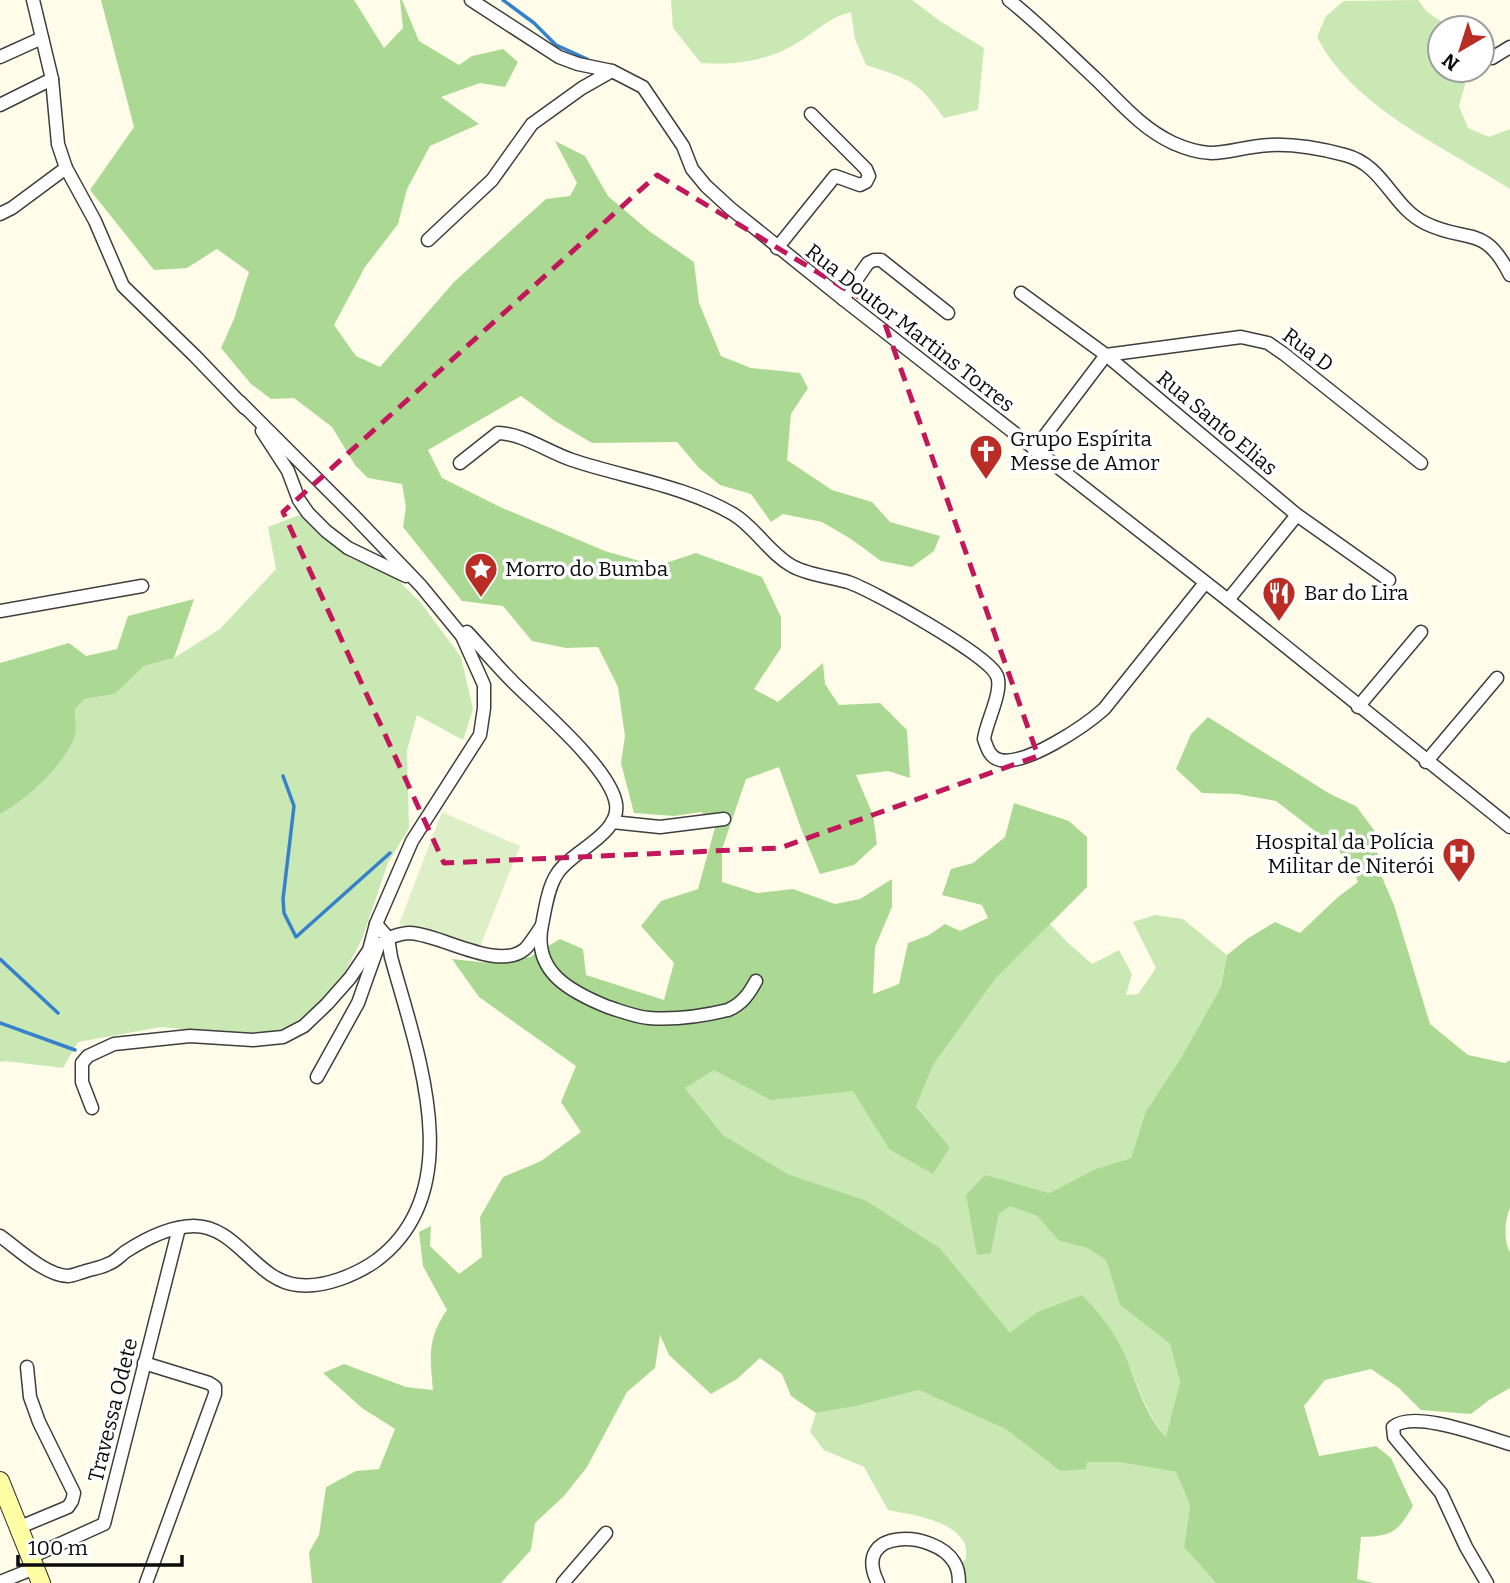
<svg xmlns="http://www.w3.org/2000/svg" width="1510" height="1583" font-family="Bitter,serif">
<rect width="100%" height="100%" fill="#fffde9"/>
<!-- green -->
<g fill="#cae8b4">
<path d="M 671,0 L 912,0 L 940,21 L 984,48 L 978,110 L 944,118 C 918,80 908,79 866,65 L 855,39 L 851,12 C 825,19 813,35 790,47 C 762,62 733,65 701,63 L 673,28 Z"/>
<path d="M 1418,0 L 1427,12 L 1451,28 L 1440,28 L 1440,70 L 1469,70 L 1459,106 L 1468,128 L 1489,137 L 1510,129 L 1510,189 C 1445,147 1353,108 1317,37 L 1326,16 L 1344,1 Z"/>
<path d="M 302,514 L 350,558 L 393,575 L 421,603 L 461,657 L 473,709 L 463,740 L 417,715 L 407,750 L 409,828 L 388,863 L 362,939 L 338,985 L 301,1019 L 265,1037 L 161,1027 L 78,1042 L 63,1068 L 5,1061 L 0,1062 L 0,814 C 25,801 66,764 75,736 C 77,728 75,717 75,709 L 85,699 L 115,694 L 144,666 L 174,658 L 220,629 L 276,569 L 268,527 Z"/>
<path d="M 1155,915 L 1183,919 L 1227,955 L 1221,987 L 1182,1056 L 1145,1113 L 1131,1158 L 1095,1169 L 1049,1193 L 986,1176 L 991,1253 L 999,1214 L 1010,1205 L 1037,1216 L 1059,1241 L 1087,1248 L 1106,1260 L 1120,1305 L 1170,1344 L 1180,1382 L 1167,1438 C 1145,1414 1138,1382 1124,1354 C 1113,1331 1100,1313 1082,1295 L 1037,1312 L 1010,1334 L 940,1248 L 865,1200 L 788,1174 L 723,1135 L 685,1088 L 714,1069 L 854,1090 L 889,1149 L 950,1147 L 916,1105 L 933,1065 L 996,978 L 1049,923 L 1067,942 L 1092,964 L 1119,950 L 1132,974 L 1126,995 L 1138,994 L 1156,968 L 1133,922 Z"/>
<path d="M 919,1390 L 1007,1430 L 1060,1471 L 1087,1462 L 1118,1462 L 1176,1472 L 1190,1505 L 1184,1547 L 1216,1583 L 960,1583 L 958,1569 L 966,1558 C 966,1553 966,1546 964,1542 C 950,1519 912,1515 888,1510 L 864,1467 L 824,1450 L 810,1432 L 816,1413 L 856,1406 Z"/>
</g>
<!-- forest -->
<g fill="#abd993">
<path d="M 101,0 L 354,0 L 384,48 L 403,28 L 400,0 L 402,0 L 419,41 L 459,65 L 472,56 L 503,49 L 518,62 L 505,87 L 480,83 L 441,97 L 479,124 L 430,146 L 407,189 L 398,224 L 365,267 L 334,325 L 356,356 L 380,367 L 454,282 L 546,199 L 570,196 L 577,183 L 555,141 L 585,156 L 608,196 L 649,231 L 694,262 L 699,303 L 721,356 L 751,368 L 800,373 L 808,388 L 791,414 L 787,460 L 832,490 L 872,502 L 890,522 L 940,536 L 934,551 L 912,567 L 881,561 L 851,539 L 822,522 L 783,514 L 771,522 L 751,494 L 720,485 L 699,468 L 677,442 L 592,443 L 555,421 L 521,396 L 428,450 L 442,478 L 500,507 L 605,551 L 657,566 L 696,553 L 762,577 L 781,617 L 781,648 L 754,689 L 778,702 L 823,663 L 825,684 L 839,705 L 880,703 L 907,730 L 910,778 L 888,771 L 856,775 L 873,815 L 877,844 L 854,865 L 820,874 L 802,831 L 779,767 L 746,779 L 722,849 L 722,882 L 757,893 L 793,889 L 835,904 L 860,899 L 892,879 L 892,907 L 875,947 L 873,994 L 899,984 L 908,943 L 929,935 L 945,924 L 960,931 L 988,918 L 982,905 L 942,895 L 951,869 L 973,863 L 1005,837 L 1014,803 L 1069,821 L 1087,837 L 1087,887 L 996,978 L 933,1065 L 916,1106 L 950,1147 L 933,1174 L 889,1149 L 853,1091 L 771,1100 L 714,1070 L 685,1088 L 723,1135 L 788,1174 L 865,1200 L 940,1248 L 1010,1333 L 1037,1312 L 1082,1295 C 1100,1313 1113,1330 1124,1353 C 1137,1382 1144,1414 1166,1437 L 1180,1382 L 1170,1344 L 1120,1305 L 1106,1260 L 1087,1248 L 1059,1241 L 1037,1216 L 1010,1206 L 999,1214 L 991,1253 L 977,1255 L 966,1195 L 985,1175 L 1049,1193 L 1095,1169 L 1131,1158 L 1145,1113 L 1182,1056 L 1221,987 L 1227,955 L 1247,939 L 1275,922 L 1300,933 L 1338,897 L 1358,882 L 1352,866 L 1332,844 L 1276,801 L 1237,794 L 1202,793 L 1176,769 L 1191,734 L 1208,717 L 1330,794 L 1356,806 L 1374,830 L 1381,875 L 1394,905 L 1430,1024 L 1468,1055 L 1505,1063 L 1510,1060 L 1510,1208 C 1505,1219 1503,1241 1510,1252 L 1510,1388 L 1489,1400 L 1471,1414 L 1421,1410 L 1399,1388 L 1371,1369 L 1325,1380 L 1304,1406 L 1319,1456 L 1376,1446 L 1391,1458 L 1413,1506 C 1397,1533 1392,1536 1361,1537 L 1357,1579 L 1374,1583 L 1216,1583 L 1184,1547 L 1190,1505 L 1176,1472 L 1118,1462 L 1087,1462 L 1086,1469 L 1060,1471 L 1007,1430 L 919,1390 L 856,1406 L 816,1413 L 791,1396 L 782,1374 L 760,1358 L 737,1379 L 711,1394 L 669,1355 L 660,1335 L 655,1368 L 627,1392 L 587,1467 L 564,1496 L 535,1523 L 531,1550 L 501,1583 L 312,1583 L 309,1552 L 319,1535 L 326,1487 L 356,1471 L 379,1469 L 395,1429 L 362,1408 L 323,1373 L 344,1364 L 406,1387 L 433,1390 C 430,1357 427,1338 447,1310 L 423,1266 L 419,1232 L 431,1226 L 430,1246 L 459,1274 L 482,1257 L 480,1217 L 503,1177 L 541,1161 L 581,1132 L 561,1102 L 576,1066 L 479,997 L 452,959 L 489,963 L 530,957 L 560,939 L 583,949 L 586,975 L 664,1000 L 674,963 L 641,926 L 661,901 L 698,889 L 716,824 L 701,812 L 674,816 L 634,813 L 621,763 L 625,736 L 618,687 L 598,647 L 566,648 L 532,641 L 503,606 L 462,601 L 403,527 L 406,507 L 402,484 L 368,478 L 355,465 L 332,427 L 294,398 L 271,399 L 251,384 L 221,348 L 234,319 L 249,272 L 217,249 L 187,268 L 154,270 L 90,190 L 134,127 Z"/>
<path d="M 194,599 L 174,658 L 144,666 L 115,694 L 85,699 L 75,709 C 75,717 77,728 75,736 C 66,764 25,801 0,814 L 0,663 L 69,643 L 86,656 L 117,649 L 128,616 Z"/>
</g>
<!-- pitch -->
<path fill="#ddefc6" d="M 442,812 L 520,846 L 480,947 L 399,924 Z"/>
<g fill="none" stroke-linecap="round" stroke-linejoin="round">
<!-- stream -->
<g stroke="#3681cc" stroke-width="3.5">
<path d="M 503,0 L 534,23 L 556,45 L 587,59"/>
<path d="M 283,776 L 294,806 L 283,899 L 284,913 L 296,937 L 390,853"/>
<path d="M 0,959 L 58,1013"/>
<path d="M 0,1023 L 75,1050"/>
</g>
<defs>
<g id="minor">
<path d="M 33,0 L 52,79 L 58,144 L 66,168 L 95,221 L 123,286 L 195,356 L 245,408"/>
<path d="M 471,0 L 559,57 L 578,64 L 612,71 L 643,87 L 683,146 L 692,169 L 706,186 L 730,208 L 843,299 L 1228,600 L 1510,827"/>
<path d="M 1009,0 C 1039,24 1067,52 1096,79 C 1120,102 1141,128 1173,143 C 1218,163 1228,147 1271,145 C 1295,144 1322,149 1345,155 C 1384,165 1392,207 1425,223 C 1467,244 1484,223 1510,275"/>
<path d="M 0,57 L 42,38"/>
<path d="M 1492,58 L 1510,47"/>
<path d="M 0,105 L 52,79"/>
<path d="M 0,214 L 12,208 L 66,168"/>
<path d="M 428,240 L 492,180 L 532,124 L 582,88 L 612,71"/>
<path d="M 777,248 L 835,176 L 860,185 L 866,182 L 869,176 L 866,169 L 811,114"/>
<path d="M 1021,293 L 1106,355 L 1297,515 L 1389,580"/>
<path d="M 843,299 L 868,263 L 874,260 L 881,260 L 948,313"/>
<path d="M 262,431 L 288,471 L 299,500 L 308,513 L 326,531 L 348,548 L 406,576"/>
<path d="M 1034,450 L 1106,355 L 1241,337 L 1268,343 L 1284,354 L 1421,463"/>
<path d="M 460,463 L 498,433 C 524,434 548,452 572,460 C 626,478 683,485 733,514 C 755,527 769,553 792,566 C 808,575 831,577 848,582 C 874,591 984,653 996,674 C 1005,688 986,722 984,739 C 987,748 990,758 1000,760 C 1026,766 1085,726 1104,709 L 1205,583"/>
<path d="M 1228,600 L 1297,515"/>
<path d="M 0,611 L 142,586"/>
<path d="M 462,636 L 467,632 C 483,649 498,667 514,683 C 540,709 611,769 616,804 C 621,834 570,852 557,874 C 548,887 545,910 542,925 C 532,972 571,992 608,1007 C 621,1011 635,1017 649,1018 C 675,1020 703,1016 728,1010 C 742,1004 749,994 756,981"/>
<path d="M 1358,707 L 1421,632"/>
<path d="M 1426,762 L 1497,678"/>
<path d="M 612,822 L 660,827 L 724,819"/>
<path d="M 388,938 C 395,936 402,933 409,933 C 441,934 498,972 525,949 C 531,943 536,934 541,927"/>
<path d="M 317,1077 L 358,1003 L 379,944"/>
<path d="M 92,1108 L 82,1082 L 82,1063 L 88,1056 L 114,1044 L 190,1036 L 253,1040 L 283,1037 L 304,1026 L 327,1004 L 350,978 L 369,950 L 376,924 L 412,841 L 480,735 L 484,708 L 484,685 L 462,636 L 421,586 L 353,515 L 240,402"/>
<path d="M 0,1236 C 17,1248 46,1276 68,1276 C 72,1276 79,1273 83,1272 C 91,1269 101,1268 108,1264 C 115,1262 120,1256 125,1252 C 145,1239 170,1226 194,1226 C 237,1226 256,1281 298,1285 C 324,1288 356,1275 377,1260 C 471,1189 416,1049 391,957 L 388,938 L 376,924"/>
<path d="M 144,1363 L 209,1383 L 215,1387 L 215,1394 L 146,1583"/>
<path d="M 20,1527 L 68,1507 L 72,1501 L 74,1493 L 39,1422 L 30,1397 L 27,1367"/>
<path d="M 31,1557 L 104,1524 L 179,1228"/>
<path d="M 0,1582 L 35,1568"/>
<path d="M 563,1583 L 606,1533"/>
<path d="M 878,1583 C 850,1527 935,1530 954,1562 C 958,1568 959,1576 959,1583"/>
<path d="M 1487,1583 L 1466,1547 L 1441,1493 L 1394,1437 L 1393,1427 C 1414,1409 1485,1437 1510,1444"/>
</g>
<path id="secondary" d="M 0,1481 L 41,1583"/>
</defs>
<!-- minor casing -->
<use href="#minor" stroke="#3e3e3e" stroke-width="15"/>
<!-- secondary casing -->
<use href="#secondary" stroke="#2d2d2d" stroke-width="20"/>
<!-- minor -->
<use href="#minor" stroke="#fff" stroke-width="12"/>
<!-- secondary -->
<use href="#secondary" stroke="#fffea4" stroke-width="18"/>
</g>
<!-- marked area -->
<path fill="none" stroke="#c2185b" stroke-width="5" stroke-dasharray="14 9" stroke-linejoin="round" d="M 657,175 L 880,310 L 1038,756 L 780,848 L 444,863 L 283,512 Z"/>
<!-- icons -->
<defs>
<symbol id="church-pin" viewBox="-11 -11 22 30"><path d="M0 17L-7.5 6A9.5 9.5 0 1 1 7.5 6Z" fill="#b92d25" stroke="#fff"/><path d="M-1.2-6h2.4v3.5h3.3v2.4h-3.3V6h-2.4V-.1h-3.3v-2.4h3.3Z" fill="#fff"/></symbol>
<symbol id="sight-pin" viewBox="-11 -11 22 30"><path d="M0 17L-7.5 6A9.5 9.5 0 1 1 7.5 6Z" fill="#b92d25" stroke="#fff"/><path d="M0-6L1.8-2.2L6-1.7L2.9 1.2L3.7 5.4L0 3.3L-3.7 5.4L-2.9 1.2L-6-1.7L-1.8-2.2Z" fill="#fff"/></symbol>
<symbol id="restaurant-pin" viewBox="-11 -11 22 30"><path d="M0 17L-7.5 6A9.5 9.5 0 1 1 7.5 6Z" fill="#b92d25" stroke="#fff"/><path d="M-5-6h1v4h1v-4h1v4h1v-4h1v5L-1.5 .5V6h-2V.5L-5-1ZM5-6V6H3V1.5H1.5Q1.5-4 5-6Z" fill="#fff"/></symbol>
<symbol id="hospital-pin" viewBox="-11 -11 22 30"><path d="M0 17L-7.5 6A9.5 9.5 0 1 1 7.5 6Z" fill="#b92d25" stroke="#fff"/><path d="M-5-5h3v3.5h4V-5h3V5h-3V1.5h-4V5h-3Z" fill="#fff"/></symbol>
</defs>
<g fill-rule="evenodd">
<use href="#church-pin" x="967" y="432" width="38" height="52"/>
<use href="#sight-pin" x="462" y="550" width="38" height="52"/>
<use href="#restaurant-pin" x="1260" y="574" width="38" height="52"/>
<use href="#hospital-pin" x="1440" y="835" width="38" height="52"/>
</g>
<g text-anchor="middle" stroke-width="7" stroke-linejoin="round" paint-order="stroke">
<!-- street labels -->
<g font-size="21" fill="#0b0b0b" stroke="#fff">
<text transform="translate(910 328) rotate(38)" y="7">Rua Doutor Martins Torres</text>
<text transform="translate(1308 350) rotate(37)" y="7">Rua D</text>
<text transform="translate(1217 423) rotate(40)" y="7">Rua Santo Elias</text>
<text transform="translate(113 1410) rotate(-76)" y="7">Travessa Odete</text>
</g>
<!-- poi labels -->
<g font-size="21" fill="#0b0b0b" stroke="#fff" text-anchor="start">
<text x="1010" y="446">Grupo Espírita<tspan x="1010" dy="24">Messe de Amor</tspan></text>
<text x="505" y="576">Morro do Bumba</text>
<text x="1304" y="600">Bar do Lira</text>
<text x="1434" y="849" text-anchor="end">Hospital da Polícia<tspan x="1434" dy="24">Militar de Niterói</tspan></text>
</g>
</g>
<!-- north arrow -->
<g transform="translate(1461 49) rotate(219)"><circle r="33" fill="#ffffff" stroke="#9d9d9d" stroke-width="2"/>
<path d="M0-5L12 26L0 18L-12 26Z" fill="#b92d25"/>
<text y="-10" font-size="19" font-weight="bold" text-anchor="middle" fill="#0b0b0b">N</text>
</g>
<!-- scale -->
<path d="M18 1555v10h164v-10" fill="none" stroke="#0b0b0b" stroke-width="3.5"/>
<text x="28" y="1555" font-size="21" fill="#0b0b0b" stroke="#ffffff" stroke-width="5" paint-order="stroke">100 m</text>
</svg>
